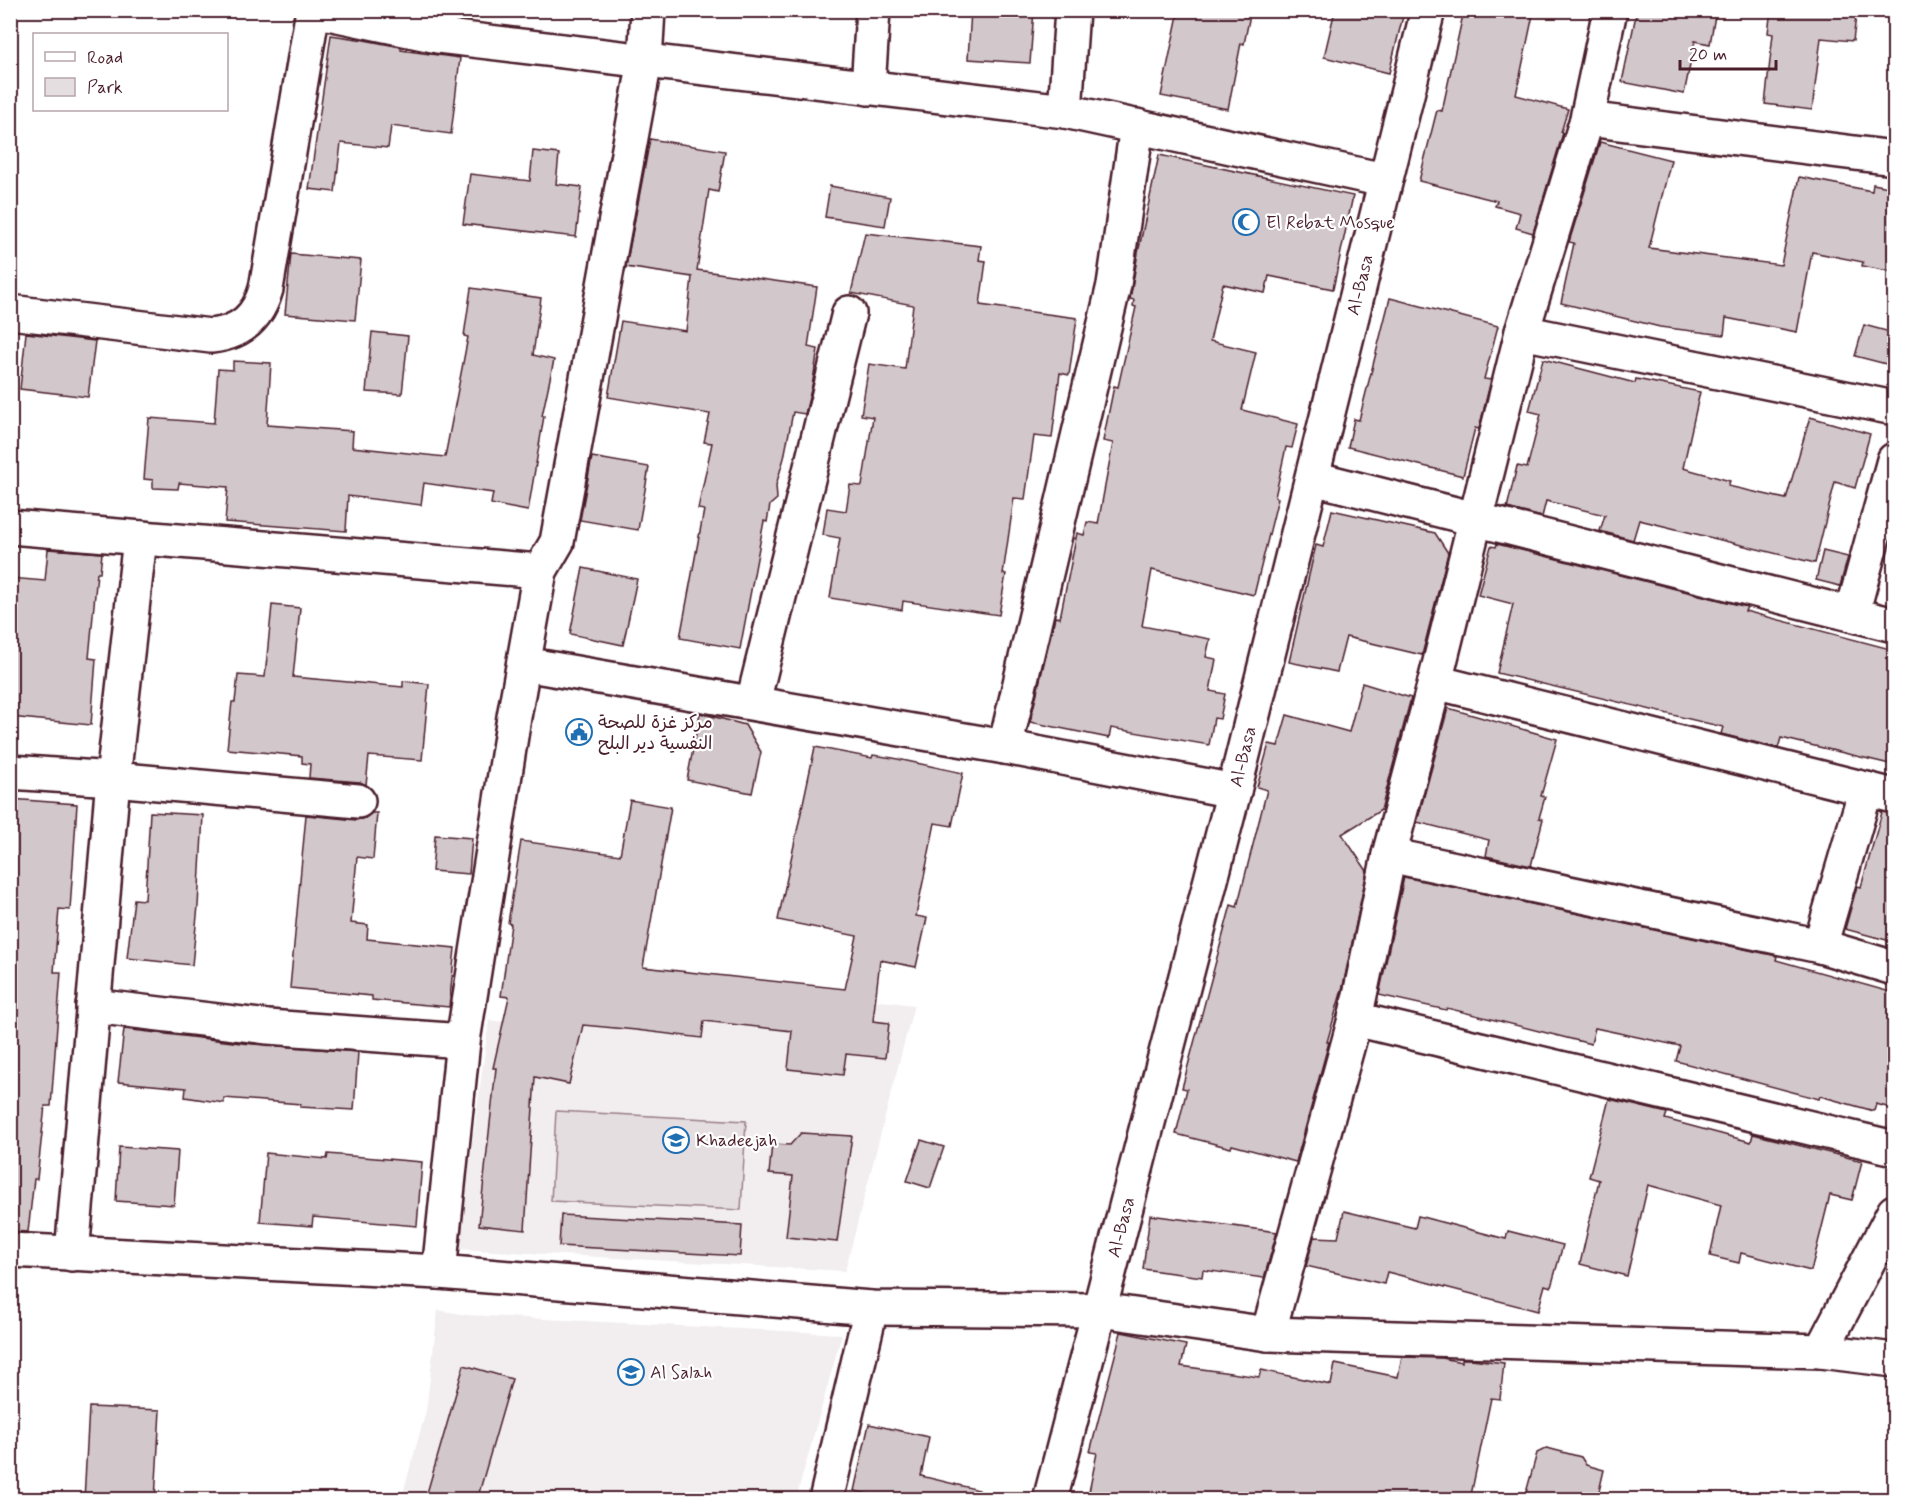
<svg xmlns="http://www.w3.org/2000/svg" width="1905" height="1510" font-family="Mynerve,'Playpen Sans Arabic',sans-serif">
<rect width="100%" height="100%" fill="#fff"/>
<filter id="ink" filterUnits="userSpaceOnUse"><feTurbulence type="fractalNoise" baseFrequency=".0167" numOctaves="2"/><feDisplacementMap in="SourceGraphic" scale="12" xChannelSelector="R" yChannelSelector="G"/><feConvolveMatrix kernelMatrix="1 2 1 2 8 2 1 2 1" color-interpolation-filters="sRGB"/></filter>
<g filter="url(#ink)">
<!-- built -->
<g fill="#f2eeef">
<path d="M 580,964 L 914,1005 L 845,1271 L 458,1249 L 489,1020 L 566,1031 Z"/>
<path d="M 438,1310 L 466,1315 L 842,1334 L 796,1499 L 401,1500 L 426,1411 Z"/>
</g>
<!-- green -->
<path fill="#e5dee0" stroke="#987e86" stroke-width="1.5" d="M 556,1111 L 746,1121 L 741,1210 L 551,1201 Z"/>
<!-- building -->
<g fill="#d2c7cb" stroke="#4a1f2b" stroke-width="1.5">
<path d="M 971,10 L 1034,10 L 1030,63 L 968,59 Z"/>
<path d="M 1179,10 L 1251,10 L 1244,44 L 1241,43 L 1228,109 L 1161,96 Z"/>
<path d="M 1335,10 L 1380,10 L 1403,16 L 1389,73 L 1324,57 Z"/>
<path d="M 1464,10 L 1534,10 L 1516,95 L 1568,109 L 1561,132 L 1563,133 L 1533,233 L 1516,228 L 1520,213 L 1495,206 L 1497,201 L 1419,181 L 1437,110 L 1442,111 Z"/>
<path d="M 1637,10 L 1716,10 L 1710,44 L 1695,41 L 1684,94 L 1622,82 Z"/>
<path d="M 1771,10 L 1804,10 L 1856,16 L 1853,41 L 1821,38 L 1812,110 L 1765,104 L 1773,34 L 1768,33 Z"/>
<path d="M 331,35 L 364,40 L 401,47 L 401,50 L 460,58 L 451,134 L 391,126 L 388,148 L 341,143 L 335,192 L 309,189 Z"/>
<path d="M 650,139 L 725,151 L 718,192 L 709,190 L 697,270 L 817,287 L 808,347 L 818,349 L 812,386 L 805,414 L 793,412 L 784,458 L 776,485 L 777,499 L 770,505 L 767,522 L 764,521 L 740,649 L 680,638 L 704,510 L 698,509 L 712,443 L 704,442 L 710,414 L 608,397 L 621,321 L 686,331 L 692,277 L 626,267 Z"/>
<path d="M 1600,142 L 1671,160 L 1649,248 L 1781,265 L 1799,177 L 1872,191 L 1873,184 L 1894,188 L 1894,272 L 1862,266 L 1863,262 L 1812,252 L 1797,332 L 1726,318 L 1724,335 L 1660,327 L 1561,303 L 1574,243 L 1569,242 Z"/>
<path d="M 533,151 L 559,154 L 556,184 L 582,187 L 576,237 L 463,224 L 470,174 L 530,181 Z"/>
<path d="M 1159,155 L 1353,196 L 1333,289 L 1269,276 L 1265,293 L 1223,284 L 1210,341 L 1256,352 L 1242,410 L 1298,424 L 1292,448 L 1286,447 L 1275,497 L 1278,498 L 1254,595 L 1152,570 L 1142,626 L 1210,639 L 1206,657 L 1216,659 L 1210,691 L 1225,694 L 1220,719 L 1214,718 L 1209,745 L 1111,728 L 1109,738 L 1030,722 L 1055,617 L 1060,618 L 1077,533 L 1084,535 L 1087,522 L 1098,524 L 1113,443 L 1103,441 L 1114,386 L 1118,387 L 1136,307 L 1133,306 L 1134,300 L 1130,299 L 1138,253 Z"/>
<path d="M 830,186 L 890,197 L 885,226 L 825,217 Z"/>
<path d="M 865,233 L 981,246 L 979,260 L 986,261 L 980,305 L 1077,318 L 1069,375 L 1060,373 L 1052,438 L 1034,436 L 1025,499 L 1014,498 L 1003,574 L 1006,574 L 999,615 L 903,601 L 902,610 L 830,598 L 840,538 L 823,535 L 827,508 L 846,511 L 850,485 L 862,486 L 873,417 L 861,415 L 869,364 L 905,369 L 913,305 L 851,293 Z"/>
<path d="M 291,254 L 361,260 L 355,320 L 285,314 Z"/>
<path d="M 471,288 L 541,298 L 533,355 L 554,360 L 542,416 L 544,416 L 528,511 L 491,504 L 493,493 L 424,483 L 421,505 L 348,496 L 346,531 L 225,522 L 228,487 L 179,483 L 178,489 L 153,488 L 153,480 L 144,479 L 149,418 L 214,423 L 218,369 L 233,370 L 233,361 L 271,363 L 267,425 L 353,431 L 352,447 L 445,457 L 468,337 L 464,336 Z"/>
<path d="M 1390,298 L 1498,326 L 1484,379 L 1491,380 L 1479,429 L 1475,428 L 1463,476 L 1348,447 L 1354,419 L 1359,420 Z"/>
<path d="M 1864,325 L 1894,333 L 1894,366 L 1855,356 Z"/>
<path d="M 372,332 L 408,336 L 402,394 L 366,392 Z"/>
<path d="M 26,333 L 95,341 L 88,397 L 20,389 Z"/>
<path d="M 1543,359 L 1635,383 L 1636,379 L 1700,392 L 1683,468 L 1730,481 L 1728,486 L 1786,499 L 1810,417 L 1870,434 L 1855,488 L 1835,482 L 1815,563 L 1639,520 L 1633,540 L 1600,531 L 1605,515 L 1546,501 L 1542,517 L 1507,508 L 1517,466 L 1527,468 L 1541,414 L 1529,411 Z"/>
<path d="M 592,457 L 649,467 L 638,530 L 580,520 Z"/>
<path d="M 1332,510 L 1435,533 L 1448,553 L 1422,655 L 1346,637 L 1337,672 L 1289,662 L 1316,545 L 1323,547 Z"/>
<path d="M 1497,544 L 1747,607 L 1745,611 L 1894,650 L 1894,765 L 1781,738 L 1778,748 L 1721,734 L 1723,727 L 1497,673 L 1513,604 L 1478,595 L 1491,546 L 1496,547 Z"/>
<path d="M 48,549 L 102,553 L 100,573 L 97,573 L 89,658 L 96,659 L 91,725 L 10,717 L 10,578 L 45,581 Z"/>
<path d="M 1823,551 L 1848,557 L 1840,586 L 1816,580 Z"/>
<path d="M 583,568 L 637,579 L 623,645 L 570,634 Z"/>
<path d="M 272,605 L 300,608 L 293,677 L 403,687 L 403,681 L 429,684 L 422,760 L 369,756 L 366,785 L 360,782 L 309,778 L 310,764 L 302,763 L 302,756 L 227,749 L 232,702 L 235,702 L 238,675 L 265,677 Z"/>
<path d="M 1362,683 L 1411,698 L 1381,810 L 1342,834 L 1367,871 L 1343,986 L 1327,1042 L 1329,1042 L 1296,1162 L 1232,1145 L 1231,1148 L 1176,1134 L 1187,1089 L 1182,1088 L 1231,905 L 1237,907 L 1267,790 L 1257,787 L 1269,744 L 1278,746 L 1287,715 L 1349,732 Z"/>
<path d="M 1448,708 L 1557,739 L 1541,796 L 1545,797 L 1539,818 L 1543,819 L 1531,866 L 1486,856 L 1489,840 L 1417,822 Z"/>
<path d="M 700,713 L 745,725 L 761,752 L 752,793 L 687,780 Z"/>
<path d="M 815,747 L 872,758 L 873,755 L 893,758 L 963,773 L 952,826 L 935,823 L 916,916 L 927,918 L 916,967 L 880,960 L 873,1021 L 889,1023 L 885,1058 L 846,1054 L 843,1075 L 788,1069 L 792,1031 L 704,1021 L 702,1038 L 636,1030 L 583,1025 L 569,1084 L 535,1077 L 525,1230 L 479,1225 L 496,1068 L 493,1068 L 509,997 L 501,996 L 511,924 L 508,923 L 521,841 L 620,855 L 630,800 L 671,807 L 643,967 L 845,989 L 857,936 L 778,920 Z"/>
<path d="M 10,799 L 77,804 L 70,910 L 59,909 L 54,972 L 61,972 L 51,1106 L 45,1106 L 37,1179 L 34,1179 L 28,1232 L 10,1231 Z"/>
<path d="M 150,812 L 203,815 L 198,906 L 192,965 L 127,958 L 134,899 L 145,900 Z"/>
<path d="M 1882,812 L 1894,814 L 1894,942 L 1845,929 L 1857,886 L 1861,887 Z"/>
<path d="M 372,813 L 377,813 L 373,859 L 357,857 L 351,923 L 368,925 L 367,939 L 455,948 L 449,1007 L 372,1000 L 372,996 L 290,988 L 306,815 L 356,820 L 365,818 Z"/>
<path d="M 435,835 L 472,838 L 469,874 L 432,871 Z"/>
<path d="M 1404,877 L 1777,956 L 1776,960 L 1894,993 L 1894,1109 L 1876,1104 L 1874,1111 L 1820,1096 L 1819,1099 L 1676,1061 L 1680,1046 L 1595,1028 L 1591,1044 L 1447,1008 L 1446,1010 L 1379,995 Z"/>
<path d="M 124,1029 L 241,1043 L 358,1052 L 354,1110 L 300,1107 L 301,1104 L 224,1098 L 224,1103 L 185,1097 L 186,1088 L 118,1082 Z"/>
<path d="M 1609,1099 L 1667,1113 L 1665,1119 L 1751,1142 L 1753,1134 L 1862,1161 L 1852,1200 L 1830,1195 L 1811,1271 L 1741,1253 L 1739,1263 L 1710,1256 L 1721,1205 L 1648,1185 L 1627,1276 L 1580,1264 L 1599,1180 L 1589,1177 Z"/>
<path d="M 801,1133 L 852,1136 L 837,1242 L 786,1237 L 793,1176 L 769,1174 L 772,1144 L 790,1145 Z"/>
<path d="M 921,1140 L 944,1147 L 930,1188 L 907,1181 Z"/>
<path d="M 119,1147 L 178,1151 L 174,1205 L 116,1201 Z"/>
<path d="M 266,1153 L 327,1159 L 328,1154 L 422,1162 L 417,1226 L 313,1217 L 312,1226 L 260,1222 Z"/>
<path d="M 1344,1211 L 1415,1228 L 1418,1216 L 1506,1239 L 1508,1231 L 1563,1245 L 1551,1287 L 1545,1285 L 1538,1311 L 1387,1272 L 1384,1284 L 1306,1266 L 1314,1237 L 1338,1238 Z"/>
<path d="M 561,1215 L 742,1225 L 740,1256 L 559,1246 Z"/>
<path d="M 1150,1215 L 1277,1232 L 1264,1278 L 1203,1270 L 1202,1277 L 1143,1269 Z"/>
<path d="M 1121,1332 L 1186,1345 L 1181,1366 L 1259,1377 L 1261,1370 L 1331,1385 L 1335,1364 L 1398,1377 L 1402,1357 L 1442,1358 L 1462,1362 L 1462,1359 L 1471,1359 L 1504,1363 L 1500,1399 L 1491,1398 L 1470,1500 L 1132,1500 L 1089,1492 L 1097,1453 L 1090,1452 Z"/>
<path d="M 464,1365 L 512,1379 L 477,1500 L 425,1500 Z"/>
<path d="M 89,1407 L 160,1410 L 155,1500 L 84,1500 Z"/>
<path d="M 869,1424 L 929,1437 L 921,1476 L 979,1490 L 977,1500 L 896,1500 L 854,1491 Z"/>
<path d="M 1547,1448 L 1581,1457 L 1586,1465 L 1604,1470 L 1597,1500 L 1524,1500 L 1537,1453 Z"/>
</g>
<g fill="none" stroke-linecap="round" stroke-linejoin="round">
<defs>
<g id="street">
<path d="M 314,10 L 438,36 L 1065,111 L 1384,180"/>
<path d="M 868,88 L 873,10"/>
<path d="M 1065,111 L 1072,10"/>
<path d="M 1587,119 L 1894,158"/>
<path d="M 10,312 L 211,336 C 241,333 258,317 266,289 L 313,10"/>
<path d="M 1522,332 L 1894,408"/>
<path d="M 1313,478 L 1894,625"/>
<path d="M 10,527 L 540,571"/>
<path d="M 1852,614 L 1894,460"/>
<path d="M 524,664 L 1005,747 L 1234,791"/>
<path d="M 1435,682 L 1894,796"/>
<path d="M 753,702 L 849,313"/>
<path d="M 1005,747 L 1114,285 L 1137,126"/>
<path d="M 10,772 L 113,779 L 358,801"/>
<path d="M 1389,855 L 1820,946 L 1894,968"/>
<path d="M 1820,946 L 1866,789"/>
<path d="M 93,1006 L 268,1027 L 463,1041"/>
<path d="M 1355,1019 L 1894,1148"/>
<path d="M 10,1250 L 439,1272 L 871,1308 L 1100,1310 L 1268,1334 L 1821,1351 L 1894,1212"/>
<path d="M 72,1254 L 113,779 L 140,538"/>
<path d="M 439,1272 L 463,1041 L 514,717 L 540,571 L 557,542 L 645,61 L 648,10"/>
<path d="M 1268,1334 L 1355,1019 L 1389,855 L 1435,682 L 1522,332 L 1587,119 L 1610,10"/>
<path d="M 1821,1351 L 1894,1360"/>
<path d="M 826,1500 L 871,1308"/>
</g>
<g id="secondary">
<path id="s1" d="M 1050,1500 L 1234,791 L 1428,10"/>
</g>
</defs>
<!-- street casing -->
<use href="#street" stroke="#4a1f2b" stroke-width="38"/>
<!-- secondary casing -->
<use href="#secondary" stroke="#4a1f2b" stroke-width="38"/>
<!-- street -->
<use href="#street" stroke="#fff" stroke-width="33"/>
<!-- secondary -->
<use href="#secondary" stroke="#fff" stroke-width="33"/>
</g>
</g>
<!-- icons -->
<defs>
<symbol id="mosque-ring" viewBox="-11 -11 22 22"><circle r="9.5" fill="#fff" stroke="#1f6fb2" stroke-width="1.5"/><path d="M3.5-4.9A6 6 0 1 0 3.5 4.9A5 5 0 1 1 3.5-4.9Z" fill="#1f6fb2"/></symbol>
<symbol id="civic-ring" viewBox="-11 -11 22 22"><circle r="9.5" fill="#fff" stroke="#1f6fb2" stroke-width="1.5"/><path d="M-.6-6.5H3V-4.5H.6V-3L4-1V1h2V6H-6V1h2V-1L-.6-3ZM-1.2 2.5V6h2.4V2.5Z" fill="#1f6fb2"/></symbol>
<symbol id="school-ring" viewBox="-11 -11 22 22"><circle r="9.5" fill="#fff" stroke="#1f6fb2" stroke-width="1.5"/><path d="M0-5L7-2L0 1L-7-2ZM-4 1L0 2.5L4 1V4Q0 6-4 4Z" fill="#1f6fb2"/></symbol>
</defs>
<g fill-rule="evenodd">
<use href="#mosque-ring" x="1231" y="207" width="30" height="30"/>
<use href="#civic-ring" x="564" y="717" width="30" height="30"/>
<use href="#school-ring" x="661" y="1125" width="30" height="30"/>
<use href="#school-ring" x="616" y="1357" width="30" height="30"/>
</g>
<g text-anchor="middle" stroke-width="4.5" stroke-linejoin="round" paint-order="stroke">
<!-- poi labels -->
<g font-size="18" fill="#4a1f2b" stroke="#fff" text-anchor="start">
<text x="1266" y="228">El Rebat Mosque</text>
<text x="598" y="728">مركز غزة للصحة<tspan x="598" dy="21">النفسية دير البلح</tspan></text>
<text x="696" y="1146">Khadeejah</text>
<text x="650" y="1378">Al Salah</text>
</g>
<!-- street labels -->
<g font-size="18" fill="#4a1f2b" stroke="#fff">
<text dy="6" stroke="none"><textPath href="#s1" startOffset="1254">Al-Basa</textPath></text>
<text dy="6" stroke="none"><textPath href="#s1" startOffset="768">Al-Basa</textPath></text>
<text dy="6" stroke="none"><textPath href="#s1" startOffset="282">Al-Basa</textPath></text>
</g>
</g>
<!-- margin -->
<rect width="1905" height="1510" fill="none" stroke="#fff" stroke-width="36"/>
<rect x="18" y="18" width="1869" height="1474" fill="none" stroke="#4a1f2b" stroke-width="2" filter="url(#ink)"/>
<!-- legend -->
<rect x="33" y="33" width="195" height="78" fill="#ffffff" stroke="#b7a5aa" stroke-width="1.5"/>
<rect x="45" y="52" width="30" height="9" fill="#ffffff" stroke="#b7a5aa" stroke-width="1.5"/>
<text x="87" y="63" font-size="18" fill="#4a1f2b">Road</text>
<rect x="45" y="78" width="30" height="18" fill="#e5dee0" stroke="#b7a5aa" stroke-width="1.5"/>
<text x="87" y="93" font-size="18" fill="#4a1f2b">Park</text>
<!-- scale -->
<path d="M1680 60v9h96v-9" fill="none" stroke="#4a1f2b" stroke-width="3"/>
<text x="1689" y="60" font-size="18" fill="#4a1f2b" stroke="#ffffff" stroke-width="4.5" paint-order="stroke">20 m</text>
</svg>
